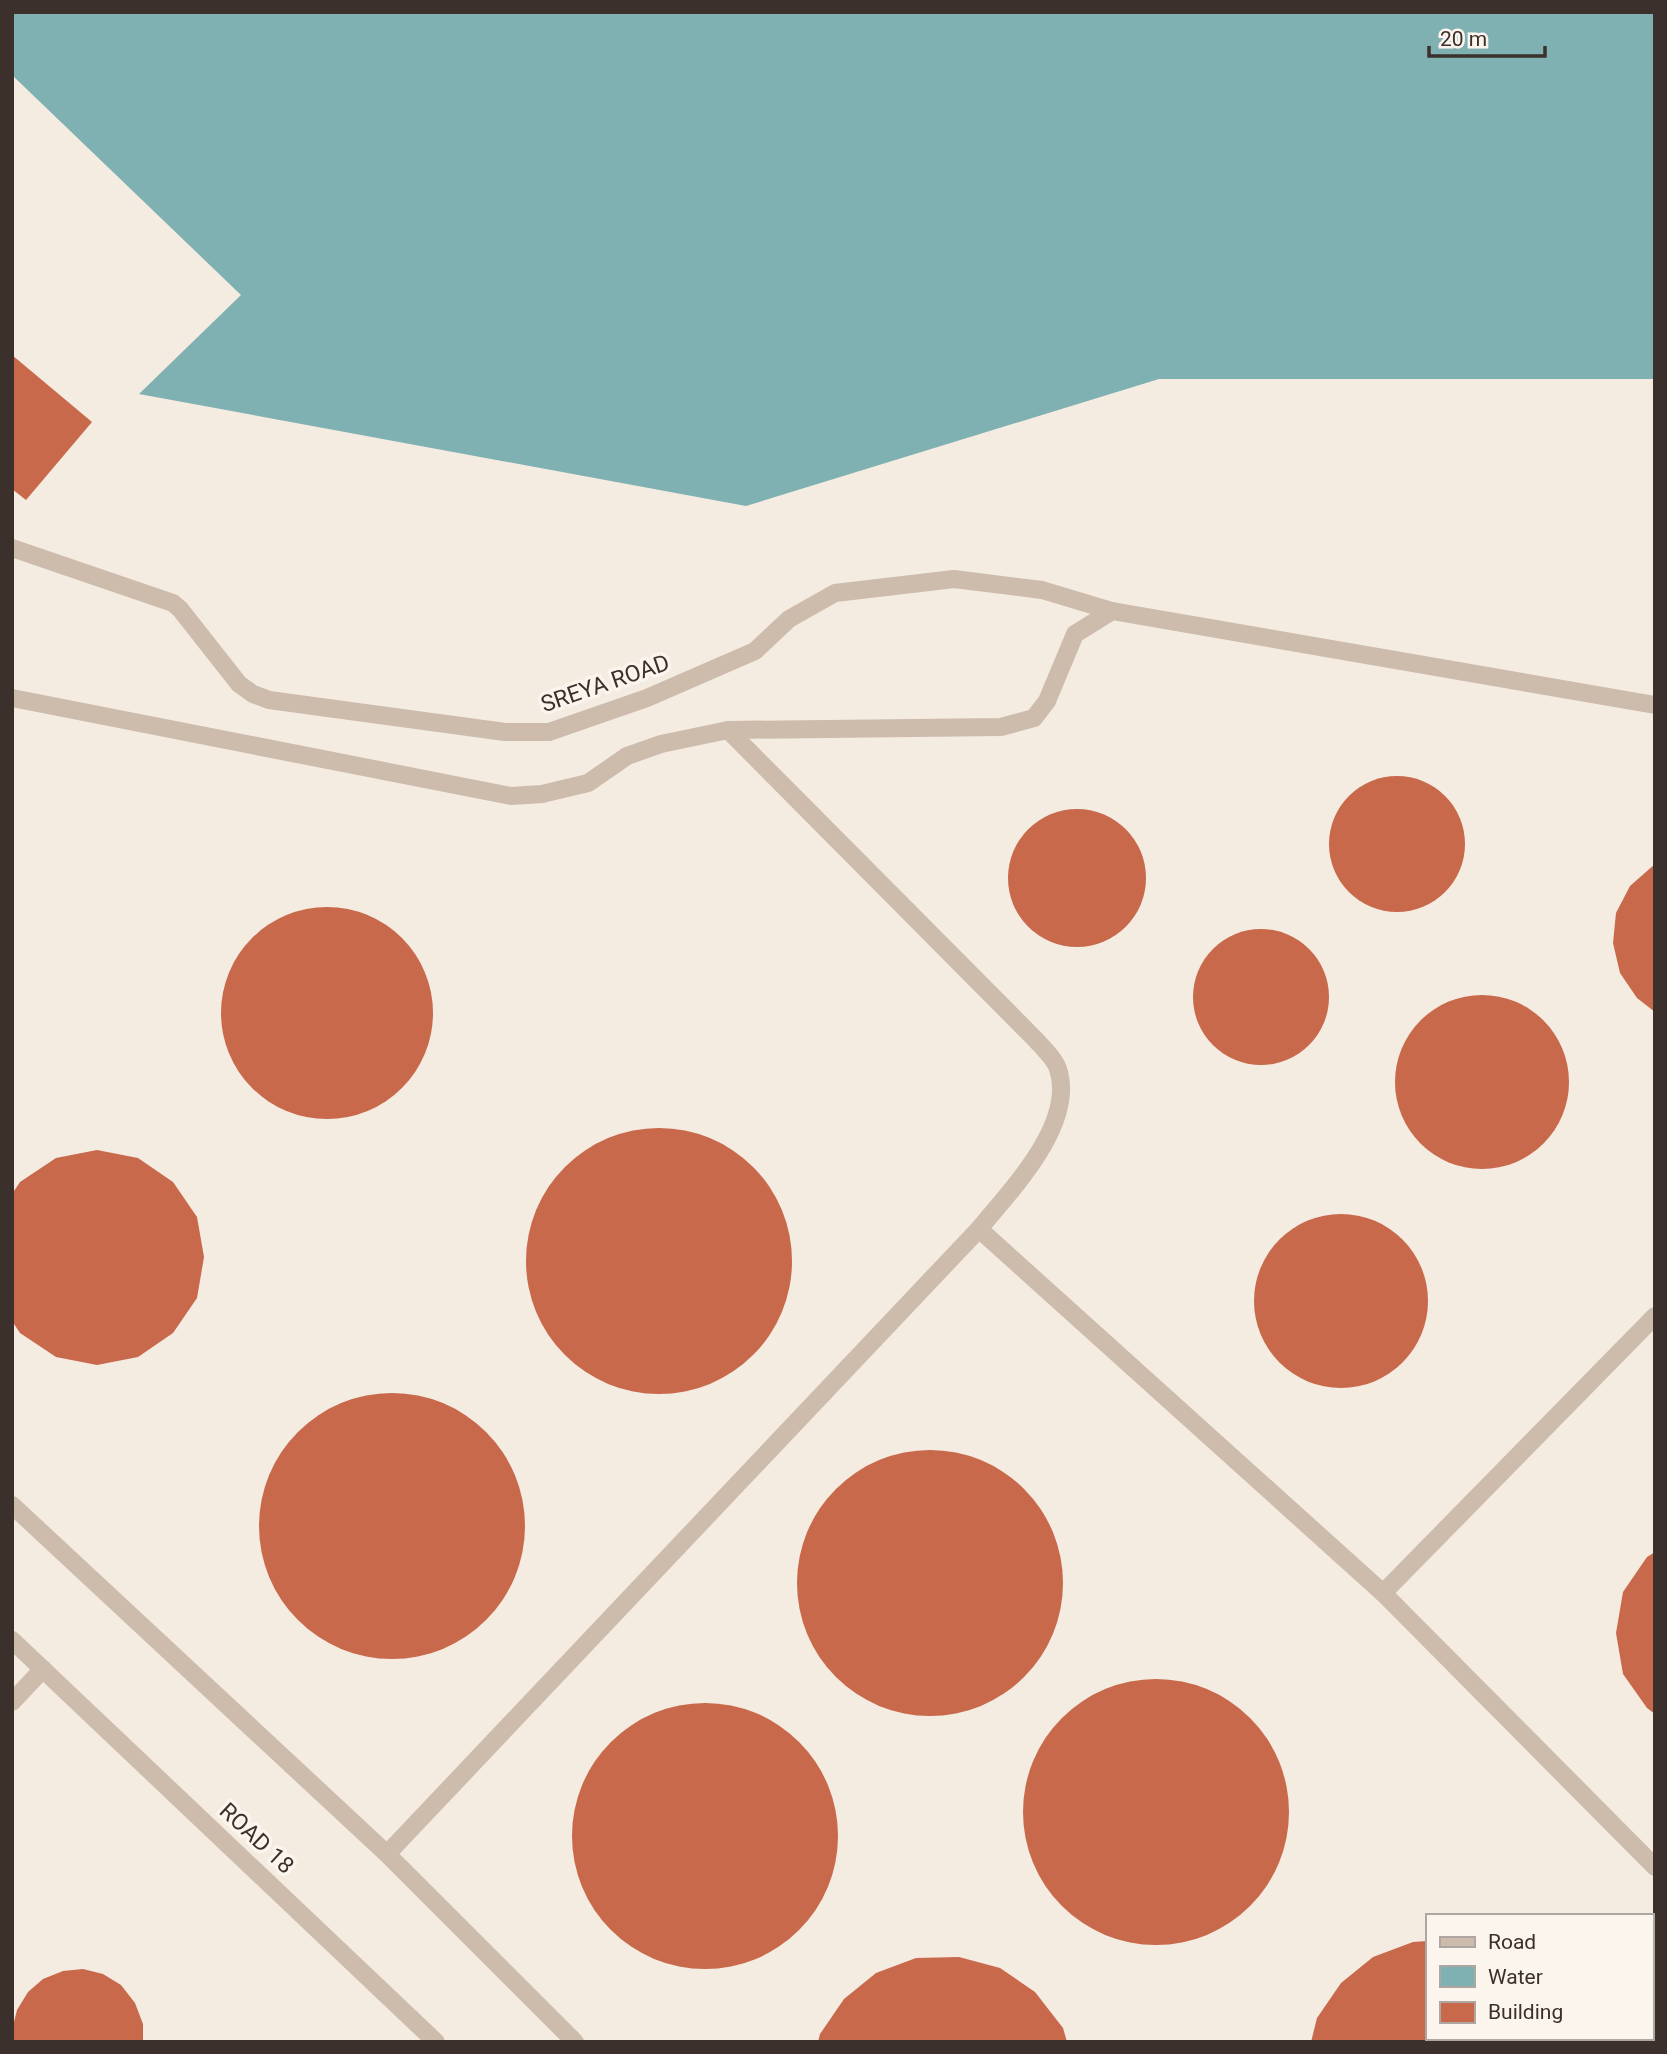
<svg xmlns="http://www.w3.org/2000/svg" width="1667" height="2054" font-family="Roboto,sans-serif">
<rect width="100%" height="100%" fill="#f4ebe1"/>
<!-- water -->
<path fill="#7fb0b2" d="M 12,12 L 1655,12 L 1655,379 L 1159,379 L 746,506 L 139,394 L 241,295 L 12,75 Z"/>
<!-- building -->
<g fill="#c8694b">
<path d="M 12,355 L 92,422 L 26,500 L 12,489 Z"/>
<circle cx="1397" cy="844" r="68"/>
<circle cx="1077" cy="878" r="69"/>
<path d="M 1655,864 L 1655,1012 L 1637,998 L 1620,973 L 1613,943 L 1616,913 L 1630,886 Z"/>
<circle cx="327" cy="1013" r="106"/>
<circle cx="1261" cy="997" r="68"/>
<circle cx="1482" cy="1082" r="87"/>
<circle cx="659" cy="1261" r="133"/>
<path d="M 97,1150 L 138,1158 L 173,1182 L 197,1217 L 204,1257 L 197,1298 L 173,1333 L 138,1357 L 97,1365 L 56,1357 L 20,1333 L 12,1321 L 12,1194 L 20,1182 L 56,1158 Z"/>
<circle cx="1341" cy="1301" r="87"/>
<circle cx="392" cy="1526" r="133"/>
<circle cx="930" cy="1583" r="133"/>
<path d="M 1655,1552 L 1655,1714 L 1647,1708 L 1623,1674 L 1616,1633 L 1623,1592 L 1647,1557 Z"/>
<circle cx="1156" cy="1812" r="133"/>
<circle cx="705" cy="1836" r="133"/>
<path d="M 1427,1941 L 1427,2038 L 1568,2038 L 1569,2042 L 1311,2042 L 1317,2018 L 1341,1983 L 1373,1957 L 1413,1942 Z"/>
<path d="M 959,1957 L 1000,1968 L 1035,1992 L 1063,2028 L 1067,2042 L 818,2042 L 820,2034 L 844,1999 L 876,1973 L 916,1958 Z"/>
<path d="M 83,1969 L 103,1974 L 121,1985 L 135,2003 L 143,2024 L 143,2042 L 14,2042 L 12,2030 L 17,2010 L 28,1992 L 43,1979 L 63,1971 Z"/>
</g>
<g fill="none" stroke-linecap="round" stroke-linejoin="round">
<!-- minor -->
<g stroke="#cdbbac" stroke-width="18">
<path d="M 12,548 L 173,603 L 180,609 L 239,684 L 253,694 L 269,700 L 505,732 L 549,732 L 647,698 L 755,651 L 789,619 L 835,593 L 954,579 L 1042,590 L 1112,611"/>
<path d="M 12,698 L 511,796 L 542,794 L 588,783 L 627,756 L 661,744 L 728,730 L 1001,727 L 1034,718 L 1047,701 L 1075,634 L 1112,611 L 1655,705"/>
<path d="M 979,1229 L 1383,1593 L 1655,1867"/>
<path d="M 12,1505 L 387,1854 L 575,2042"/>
<path d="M 1383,1593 L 1655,1316"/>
<path d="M 12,1640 L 436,2042"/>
<path d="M 12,1702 L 43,1669"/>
<path d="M 387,1854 L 979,1229 C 1011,1190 1076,1124 1058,1069 C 1055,1059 1042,1047 1035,1039 L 728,730"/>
</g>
</g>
<g text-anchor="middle" stroke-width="7" stroke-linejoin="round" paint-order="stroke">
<!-- street labels -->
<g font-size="23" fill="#3b302b" stroke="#fbf5ee">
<text transform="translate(605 683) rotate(-19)" y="8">SREYA ROAD</text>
<text transform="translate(257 1838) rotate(43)" y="8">ROAD 18</text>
</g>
</g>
<!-- border -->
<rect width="1667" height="2054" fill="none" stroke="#3b302b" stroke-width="28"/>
<!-- legend -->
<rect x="1426" y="1914" width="228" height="126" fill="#fbf5ee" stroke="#aea6a0" stroke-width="2"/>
<rect x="1440" y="1937" width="35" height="10" fill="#cdbbac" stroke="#aea6a0" stroke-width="2"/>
<text x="1488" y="1949" font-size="21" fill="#3b302b">Road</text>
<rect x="1440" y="1966" width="35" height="21" fill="#7fb0b2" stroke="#aea6a0" stroke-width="2"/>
<text x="1488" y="1984" font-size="21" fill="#3b302b">Water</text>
<rect x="1440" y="2002" width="35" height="21" fill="#c8694b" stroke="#aea6a0" stroke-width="2"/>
<text x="1488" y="2019" font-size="21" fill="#3b302b">Building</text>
<!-- scale -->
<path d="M1429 46v10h116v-10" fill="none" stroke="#3b302b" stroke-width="3.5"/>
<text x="1440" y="46" font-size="21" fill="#3b302b" stroke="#fbf5ee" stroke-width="5" paint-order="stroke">20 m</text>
</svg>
